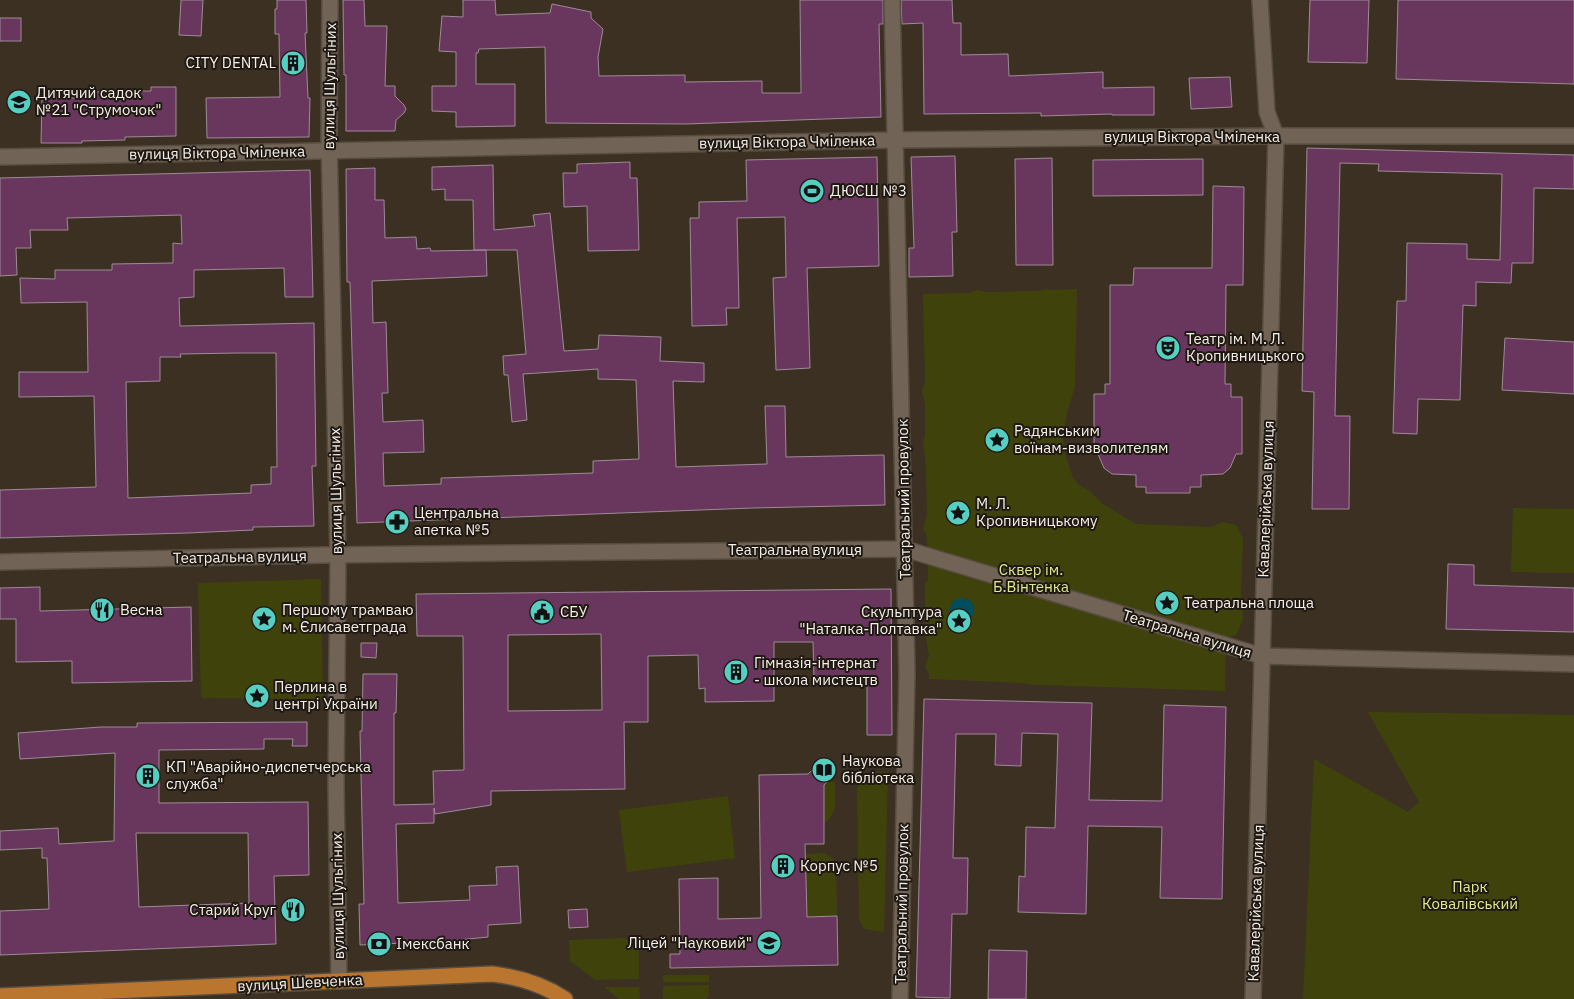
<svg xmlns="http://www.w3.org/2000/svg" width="1574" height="999" font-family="'IBM Plex Sans',sans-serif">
<rect width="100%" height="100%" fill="#3c3023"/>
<!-- green -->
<g fill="#3f430b">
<path d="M 1047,289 L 1052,290 L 1077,289 L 1075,386 L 1067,413 L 1063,435 L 1064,451 L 1073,478 L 1080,486 L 1088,490 L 1103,504 L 1136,524 L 1211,527 L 1223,522 L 1236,525 L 1243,539 L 1241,594 L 1243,620 L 1236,635 L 1226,638 L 1225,691 C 1175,689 1125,688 1076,686 C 1058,685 1040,686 1022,683 L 929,679 L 929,674 L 925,667 L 929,656 L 925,632 L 925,584 L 928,580 L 927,536 L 923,529 L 927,515 L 926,465 L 923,444 L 925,434 L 925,405 L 922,391 L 925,382 L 923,294 L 969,293 L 977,290 L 988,292 L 1036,291 Z"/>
<path d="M 1513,508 L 1574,509 L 1574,573 L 1511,572 Z"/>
<path d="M 321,579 L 323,699 L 201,698 L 198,583 Z"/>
<path d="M 1368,712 L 1574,715 L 1574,999 L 1303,999 L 1314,759 L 1408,812 L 1419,802 Z"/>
<path d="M 875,772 L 888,772 L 884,932 L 864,929 L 859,919 L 857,788 C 860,780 866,775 875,772 Z"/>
<path d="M 826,782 L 835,782 C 835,797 839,814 824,823 L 824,785 Z"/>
<path d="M 728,796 L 735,858 L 627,872 L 619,810 Z"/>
<path d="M 824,853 L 836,861 L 837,916 L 807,917 L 805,854 Z"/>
<path d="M 625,938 L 639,952 L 639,979 L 595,980 L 570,961 L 569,940 Z"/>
<rect x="663" y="975" width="46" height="7"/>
<path d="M 709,985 L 709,996 L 706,999 L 663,999 L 663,986 Z"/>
<path d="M 604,987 L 639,987 L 640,999 L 619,999 Z"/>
</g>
<!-- water -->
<circle fill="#004e5d" cx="962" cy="610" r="12"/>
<!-- building -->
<g fill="#69375d" stroke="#9d8b98" fill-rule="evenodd">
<path d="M 181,0 L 203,0 L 201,36 L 179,35 Z"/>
<path d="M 277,0 L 306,0 L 307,33 L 305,33 L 308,98 L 310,98 L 309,137 L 207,138 L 206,98 L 280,97 L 279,34 L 275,34 L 275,9 L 277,9 Z"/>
<path d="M 343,0 L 364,0 L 365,26 L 387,26 L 385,86 L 395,86 L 395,96 L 404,105 L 406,109 L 404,113 L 396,120 L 395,131 L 346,131 L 346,75 L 344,75 Z"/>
<path d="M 463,0 L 495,0 L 496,15 L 550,13 L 552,4 L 591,12 L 591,18 L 603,29 L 598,57 L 599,76 L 685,75 L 685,82 L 762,81 L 762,93 L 801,93 L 800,0 L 883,0 L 883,24 L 879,24 L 881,117 L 686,124 L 546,123 L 545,47 L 479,49 L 478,53 L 476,53 L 476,84 L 515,84 L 515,126 L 456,127 L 456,112 L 432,111 L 432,86 L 456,86 L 456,52 L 439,51 L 442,16 L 463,17 Z"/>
<path d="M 901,0 L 952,0 L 953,23 L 961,23 L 961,55 L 1008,54 L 1009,76 L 1103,72 L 1103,88 L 1154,87 L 1154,115 L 1112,115 L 1112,114 L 1041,116 L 1041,113 L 924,114 L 923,23 L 902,24 Z"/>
<path d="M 1310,0 L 1369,0 L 1367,63 L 1308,62 Z"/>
<path d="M 1398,0 L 1574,0 L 1574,84 L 1396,79 Z"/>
<rect x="0" y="18" width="21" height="23"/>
<path d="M 1230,77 L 1232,107 L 1191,109 L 1189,78 Z"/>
<path d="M 151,87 L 176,87 L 176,136 L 125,137 L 125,140 L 82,141 L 82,143 L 41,143 L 42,98 L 93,98 L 93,92 L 151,91 Z"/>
<path d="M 1307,148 L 1574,155 L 1574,189 L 1534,188 L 1533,263 L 1512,263 L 1511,283 L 1476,282 L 1476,306 L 1463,305 L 1460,400 L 1418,399 L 1417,434 L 1393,433 L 1397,301 L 1406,301 L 1407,243 L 1467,244 L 1467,259 L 1500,260 L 1502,174 L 1378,171 L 1379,164 L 1340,163 L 1335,416 L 1350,416 L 1349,509 L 1312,509 L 1314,392 L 1302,391 Z"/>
<path d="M 955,156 L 957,232 L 952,232 L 953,276 L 909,277 L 909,248 L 914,248 L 911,157 Z"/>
<path d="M 877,157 L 879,266 L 807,268 L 810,368 L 776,370 L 773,278 L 786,277 L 785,217 L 737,218 L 739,308 L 726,308 L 727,325 L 692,326 L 690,218 L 699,218 L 699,202 L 747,201 L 746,160 Z"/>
<path d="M 1052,158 L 1053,265 L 1016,265 L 1015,159 Z"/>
<path d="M 1203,159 L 1203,195 L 1093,196 L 1093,160 Z"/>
<path d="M 630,162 L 630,178 L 637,178 L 639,250 L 588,251 L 587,206 L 564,207 L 563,173 L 577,173 L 577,164 Z"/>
<path d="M 493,165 L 494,230 L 535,226 L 533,215 L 550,213 L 564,351 L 598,349 L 599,335 L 661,337 L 660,361 L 704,363 L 704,382 L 673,381 L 676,467 L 767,464 L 765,406 L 785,406 L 786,457 L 884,455 L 885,505 L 753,508 L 357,523 L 350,282 L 347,282 L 346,169 L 375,168 L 375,200 L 384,200 L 385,238 L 416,237 L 417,249 L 430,248 L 431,251 L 486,250 L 487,276 L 372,281 L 373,323 L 386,322 L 388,393 L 382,393 L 383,422 L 423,420 L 424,452 L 383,453 L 384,486 L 441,484 L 441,478 L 593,473 L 593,461 L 639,459 L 636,380 L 598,379 L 598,369 L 523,374 L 527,420 L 512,422 L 508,375 L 504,375 L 503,356 L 526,354 L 517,250 L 474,250 L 473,200 L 445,200 L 445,189 L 432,190 L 432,167 Z"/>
<path d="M 310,170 L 313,297 L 285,297 L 284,268 L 194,270 L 194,297 L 179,298 L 180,326 L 314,323 L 316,466 L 312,466 L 314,526 L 253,527 L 253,530 L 188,533 L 0,538 L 0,490 L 96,487 L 94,396 L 19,397 L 19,372 L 88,372 L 87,302 L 21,303 L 20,278 L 55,279 L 55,270 L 112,270 L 112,264 L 173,263 L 173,243 L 182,244 L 181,215 L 67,218 L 68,230 L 30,230 L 31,248 L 16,248 L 17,275 L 0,276 L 0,178 ZM 238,353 L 276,353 L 277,467 L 271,467 L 271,484 L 251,485 L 251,493 L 128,498 L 126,382 L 160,381 L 160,357 L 181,357 L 180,354 Z"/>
<path d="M 1213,186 L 1244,187 L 1243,285 L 1226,285 L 1225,384 L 1231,384 L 1231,397 L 1242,397 L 1242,454 L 1236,454 L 1230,468 L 1223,474 L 1201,475 L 1201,487 L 1190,487 L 1190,493 L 1146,493 L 1146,487 L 1136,487 L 1136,475 L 1112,474 L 1104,468 L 1098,454 L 1094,454 L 1094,394 L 1105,394 L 1105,384 L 1110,384 L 1110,285 L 1133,285 L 1134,268 L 1212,268 Z"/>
<path d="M 1505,338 L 1574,342 L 1574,394 L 1502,390 Z"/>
<path d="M 1448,564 L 1474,565 L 1474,585 L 1574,588 L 1574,632 L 1446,629 Z"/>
<path d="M 40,587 L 40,611 L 191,607 L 192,681 L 72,683 L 72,661 L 16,662 L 16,619 L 0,619 L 0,588 Z"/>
<path d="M 891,589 L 892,735 L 867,735 L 867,677 L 814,678 L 813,642 L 774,642 L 774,701 L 705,702 L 705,688 L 699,689 L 698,655 L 648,656 L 648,722 L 624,722 L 625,789 L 491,791 L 491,805 L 435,814 L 434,808 L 434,823 L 396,824 L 398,903 L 470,900 L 469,886 L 497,885 L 496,867 L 518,866 L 521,923 L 488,925 L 488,937 L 448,941 L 360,945 L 359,904 L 364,904 L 360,731 L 362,731 L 363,674 L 397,674 L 396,713 L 394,713 L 394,805 L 434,804 L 433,771 L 464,770 L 463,636 L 417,636 L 416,594 ZM 601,634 L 602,710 L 508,711 L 508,635 Z"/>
<path d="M 361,643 L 377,643 L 376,658 L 361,657 Z"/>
<path d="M 924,699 L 1092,703 L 1089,800 L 1162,801 L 1164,705 L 1226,707 L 1222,899 L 1160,898 L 1162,827 L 1088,826 L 1086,914 L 1018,912 L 1019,876 L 1025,877 L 1026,827 L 1055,828 L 1058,734 L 1022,733 L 1021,766 L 995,765 L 996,734 L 956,734 L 953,858 L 968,858 L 967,914 L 952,914 L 950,998 L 916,997 Z"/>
<path d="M 307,722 L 307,746 L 292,746 L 293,739 L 264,739 L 264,749 L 159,750 L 159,803 L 308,802 L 309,875 L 274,876 L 276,944 L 0,955 L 0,911 L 49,909 L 47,858 L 42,858 L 42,848 L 0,850 L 0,831 L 58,828 L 59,844 L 114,841 L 115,753 L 20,759 L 18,733 L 101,727 L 137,727 L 137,723 ZM 136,833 L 248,833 L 249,903 L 139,907 Z"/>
<path d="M 829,761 L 834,767 L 834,774 L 824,785 L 824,844 L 805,844 L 807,917 L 837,916 L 838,965 L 670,968 L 670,954 L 680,954 L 679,879 L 718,878 L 718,919 L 761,918 L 759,775 L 808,774 L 821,762 Z"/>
<path d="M 587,909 L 588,927 L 569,928 L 568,910 Z"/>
<path d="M 989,950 L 1027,951 L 1026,999 L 988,999 Z"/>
</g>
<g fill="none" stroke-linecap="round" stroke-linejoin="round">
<defs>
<g id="minor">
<path d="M 330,0 L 329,139 L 338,555 L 336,786 L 339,981"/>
<path d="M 892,0 L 907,673 L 900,999"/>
<path d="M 0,157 L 896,140 L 1276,136 L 1574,136"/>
<path d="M 0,562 L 326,555 L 905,549 L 1262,656 L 1574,664"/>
<path d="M 1253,999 L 1276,136 L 1267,112 L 1260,0"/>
</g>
<path id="major" d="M 0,996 L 492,974 C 519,977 542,984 565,999"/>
</defs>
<!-- minor casing -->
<use href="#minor" stroke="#564c40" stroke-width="18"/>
<!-- major casing -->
<use href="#major" stroke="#564c40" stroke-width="18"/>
<!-- minor -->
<use href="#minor" stroke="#716355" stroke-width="15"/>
<!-- major -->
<use href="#major" stroke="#ba762f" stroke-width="15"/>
</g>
<!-- icons -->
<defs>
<symbol id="building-disc" viewBox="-11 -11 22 22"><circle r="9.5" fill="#57cec2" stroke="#1f1913"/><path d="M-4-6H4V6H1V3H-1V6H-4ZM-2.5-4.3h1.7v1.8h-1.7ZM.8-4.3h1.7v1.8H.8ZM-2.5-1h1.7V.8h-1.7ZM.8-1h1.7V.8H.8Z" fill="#111"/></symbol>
<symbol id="school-disc" viewBox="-11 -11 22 22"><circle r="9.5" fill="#57cec2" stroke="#1f1913"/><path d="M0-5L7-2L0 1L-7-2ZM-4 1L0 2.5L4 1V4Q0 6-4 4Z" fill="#111"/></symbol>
<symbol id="stadium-disc" viewBox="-11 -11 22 22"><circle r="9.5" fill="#57cec2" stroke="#1f1913"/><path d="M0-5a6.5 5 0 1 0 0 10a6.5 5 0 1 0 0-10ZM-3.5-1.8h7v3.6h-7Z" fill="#111"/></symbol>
<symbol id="theatre-disc" viewBox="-11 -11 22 22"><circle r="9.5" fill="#57cec2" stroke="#1f1913"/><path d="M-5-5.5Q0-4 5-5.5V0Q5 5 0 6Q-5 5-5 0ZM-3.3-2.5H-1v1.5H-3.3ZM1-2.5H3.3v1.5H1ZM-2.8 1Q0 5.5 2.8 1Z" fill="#111"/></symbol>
<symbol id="sight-disc" viewBox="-11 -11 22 22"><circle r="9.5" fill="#57cec2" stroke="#1f1913"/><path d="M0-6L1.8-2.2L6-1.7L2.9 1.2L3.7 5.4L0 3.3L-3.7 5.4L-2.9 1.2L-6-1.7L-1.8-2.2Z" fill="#111"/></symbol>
<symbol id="pharmacy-disc" viewBox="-11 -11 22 22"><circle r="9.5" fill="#57cec2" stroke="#1f1913"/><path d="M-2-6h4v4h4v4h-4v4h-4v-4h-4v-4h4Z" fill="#111"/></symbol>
<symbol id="restaurant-disc" viewBox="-11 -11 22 22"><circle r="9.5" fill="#57cec2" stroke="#1f1913"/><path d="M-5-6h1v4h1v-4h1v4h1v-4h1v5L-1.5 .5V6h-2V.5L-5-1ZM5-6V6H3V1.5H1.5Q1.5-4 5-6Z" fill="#111"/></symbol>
<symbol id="civic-disc" viewBox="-11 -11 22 22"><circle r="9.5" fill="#57cec2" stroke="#1f1913"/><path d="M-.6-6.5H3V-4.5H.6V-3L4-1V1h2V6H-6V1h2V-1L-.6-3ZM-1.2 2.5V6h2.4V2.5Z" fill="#111"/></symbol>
<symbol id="library-disc" viewBox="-11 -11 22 22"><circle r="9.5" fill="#57cec2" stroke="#1f1913"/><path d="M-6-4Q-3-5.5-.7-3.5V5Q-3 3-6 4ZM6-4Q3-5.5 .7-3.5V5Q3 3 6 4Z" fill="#111"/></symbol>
<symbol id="bank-disc" viewBox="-11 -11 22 22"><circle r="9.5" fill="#57cec2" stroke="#1f1913"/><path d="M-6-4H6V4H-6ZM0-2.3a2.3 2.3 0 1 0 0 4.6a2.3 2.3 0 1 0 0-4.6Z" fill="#111"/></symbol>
</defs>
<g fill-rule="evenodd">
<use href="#building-disc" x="279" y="49" width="28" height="28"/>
<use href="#school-disc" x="5" y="88" width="28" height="28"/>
<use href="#stadium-disc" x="798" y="177" width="28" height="28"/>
<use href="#theatre-disc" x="1154" y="334" width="28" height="28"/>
<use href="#sight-disc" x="983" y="426" width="28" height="28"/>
<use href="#sight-disc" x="944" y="499" width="28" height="28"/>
<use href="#pharmacy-disc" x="383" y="508" width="28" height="28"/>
<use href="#sight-disc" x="1153" y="589" width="28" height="28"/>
<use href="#restaurant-disc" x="88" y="596" width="28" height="28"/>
<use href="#civic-disc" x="528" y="598" width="28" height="28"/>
<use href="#sight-disc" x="250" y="605" width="28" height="28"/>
<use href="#sight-disc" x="945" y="607" width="28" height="28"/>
<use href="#building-disc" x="722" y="658" width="28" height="28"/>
<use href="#sight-disc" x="243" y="682" width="28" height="28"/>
<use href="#library-disc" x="810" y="756" width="28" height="28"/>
<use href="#building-disc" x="134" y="762" width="28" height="28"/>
<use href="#building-disc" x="769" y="852" width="28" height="28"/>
<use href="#restaurant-disc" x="279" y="896" width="28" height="28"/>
<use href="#school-disc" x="755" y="929" width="28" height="28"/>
<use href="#bank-disc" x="365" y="930" width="28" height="28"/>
</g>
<g text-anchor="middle" stroke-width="4" stroke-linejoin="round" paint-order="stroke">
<!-- poi labels -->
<g font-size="15" fill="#f7efe7" stroke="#1f1913" text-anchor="start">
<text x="276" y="68" text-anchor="end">CITY DENTAL</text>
<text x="36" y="98">Дитячий садок<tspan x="36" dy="17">№21 "Струмочок"</tspan></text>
<text x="830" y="196">ДЮСШ №3</text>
<text x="1186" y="344">Театр ім. М. Л.<tspan x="1186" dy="17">Кропивницького</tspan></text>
<text x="1014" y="436">Радянським<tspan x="1014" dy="17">воїнам-визволителям</tspan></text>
<text x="976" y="509">М. Л.<tspan x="976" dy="17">Кропивницькому</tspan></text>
<text x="414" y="518">Центральна<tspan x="414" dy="17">апетка №5</tspan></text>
<text x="1184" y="608">Театральна площа</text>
<text x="120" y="615">Весна</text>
<text x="282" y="615">Першому трамваю<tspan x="282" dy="17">м. Єлисаветграда</tspan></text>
<text x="560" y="617">СБУ</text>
<text x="942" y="617" text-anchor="end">Скульптура<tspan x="942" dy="17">"Наталка-Полтавка"</tspan></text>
<text x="754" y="668">Гімназія-інтернат<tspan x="754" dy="17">- школа мистецтв</tspan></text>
<text x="274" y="692">Перлина в<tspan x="274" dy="17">центрі України</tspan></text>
<text x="842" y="766">Наукова<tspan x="842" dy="17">бібліотека</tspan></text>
<text x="166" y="772">КП "Аварійно-диспетчерська<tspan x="166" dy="17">служба"</tspan></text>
<text x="800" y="871">Корпус №5</text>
<text x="276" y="915" text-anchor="end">Старий Круг</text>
<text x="752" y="948" text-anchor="end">Ліцей "Науковий"</text>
<text x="396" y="949">Імексбанк</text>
</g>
<!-- street labels -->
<g font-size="15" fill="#f7efe7" stroke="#1f1913">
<text transform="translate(330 86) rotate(-89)" y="5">вулиця Шульгіних</text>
<text x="1192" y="142">вулиця Віктора Чміленка</text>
<text transform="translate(787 142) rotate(-1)" y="5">вулиця Віктора Чміленка</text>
<text transform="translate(217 153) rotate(-1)" y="5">вулиця Віктора Чміленка</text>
<text transform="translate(336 491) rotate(-91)" y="5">вулиця Шульгіних</text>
<text transform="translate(904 499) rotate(-91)" y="5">Театральний провулок</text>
<text transform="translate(1266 499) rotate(-88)" y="5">Кавалерійська вулиця</text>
<text x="795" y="555">Театральна вулиця</text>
<text transform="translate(240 557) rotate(-1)" y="5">Театральна вулиця</text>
<text transform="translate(1187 634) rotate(17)" y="5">Театральна вулиця</text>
<text transform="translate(338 896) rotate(-91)" y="5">вулиця Шульгіних</text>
<text transform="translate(1256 903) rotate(-88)" y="5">Кавалерійська вулиця</text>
<text transform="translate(902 904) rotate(-89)" y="5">Театральний провулок</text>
<text transform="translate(300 983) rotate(-3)" y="5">вулиця Шевченка</text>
</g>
<!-- park labels -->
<g font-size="15" fill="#e1eb8d" stroke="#1f1913">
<text x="1031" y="575">Сквер ім.<tspan x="1031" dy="17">Б.Вінтенка</tspan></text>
<text x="1470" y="892">Парк<tspan x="1470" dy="17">Ковалівський</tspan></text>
</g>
</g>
</svg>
